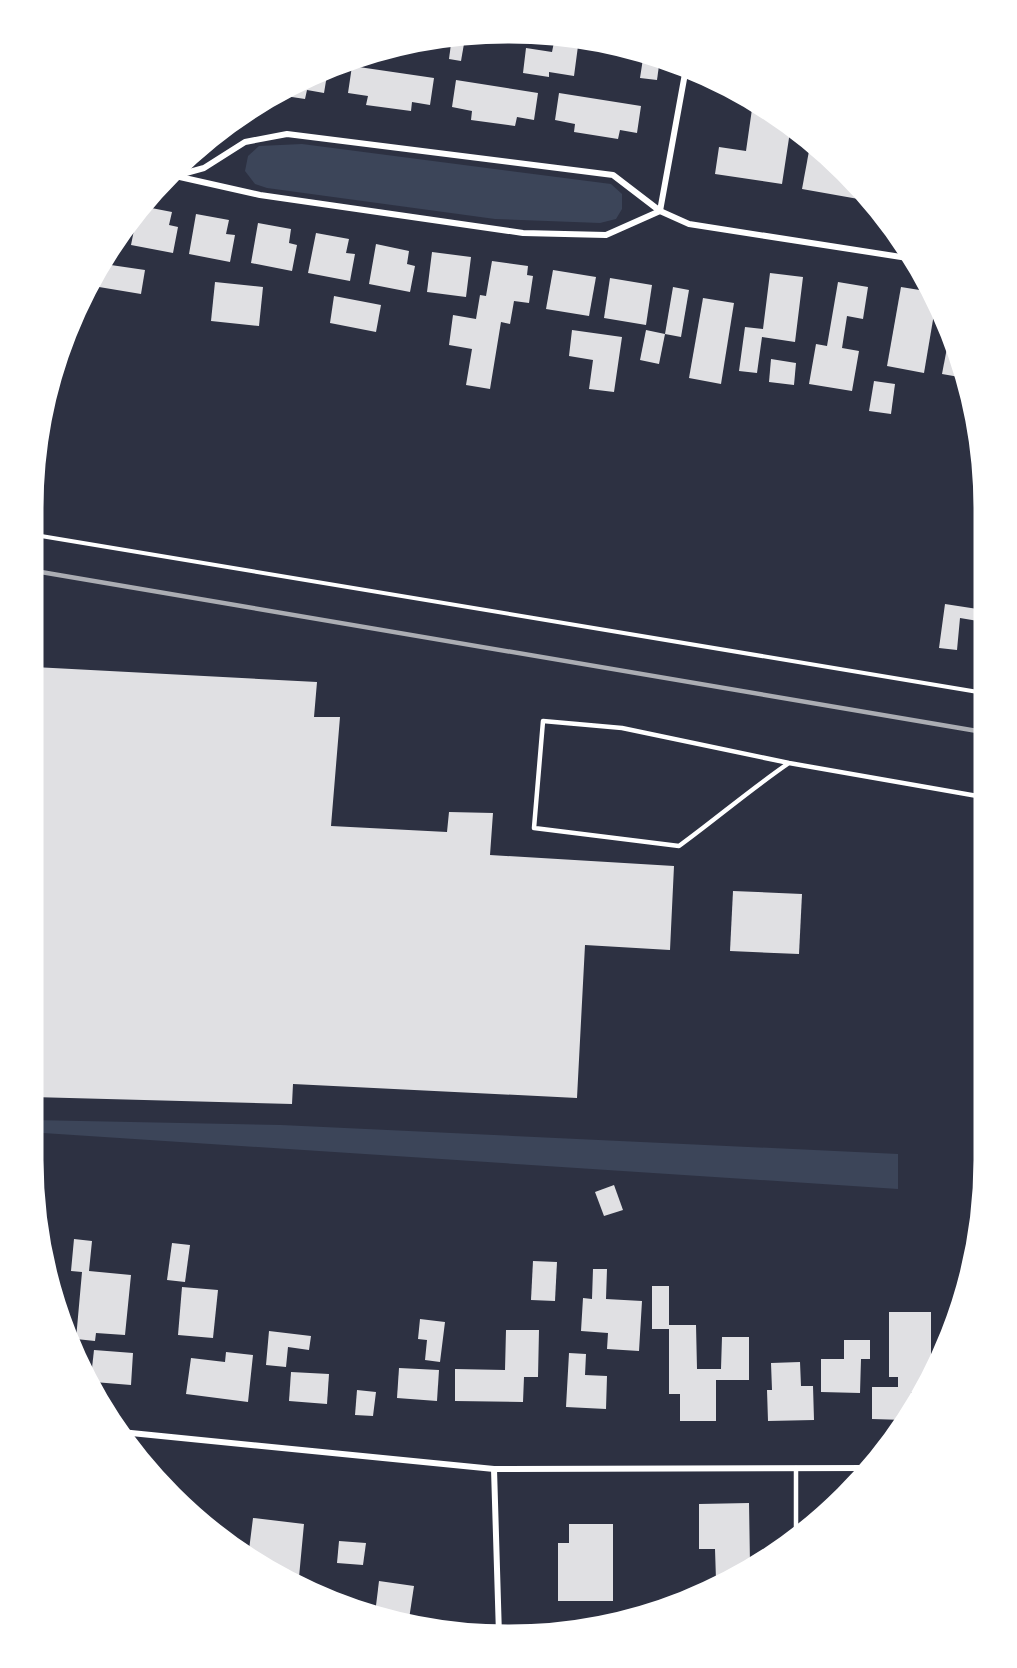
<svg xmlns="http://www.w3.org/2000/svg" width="1017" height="1668" font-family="Rubik,sans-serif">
<rect width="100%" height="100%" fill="#2d3142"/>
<!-- green -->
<g fill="#3c4559">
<path d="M 302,144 L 611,184 L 622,194 L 622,209 L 616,219 L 600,223 L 495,219 L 267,188 L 255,184 L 245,171 L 248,156 L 259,146 Z"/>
<path d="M 32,1120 L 281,1125 L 898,1154 L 898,1189 L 43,1133 L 37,1190 L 32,1159 Z"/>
</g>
<!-- building -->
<g fill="#e0e0e3">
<path d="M 452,36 L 465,38 L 461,61 L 449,59 Z"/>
<path d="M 554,42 L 578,46 L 574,76 L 549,72 L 549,77 L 523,73 L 526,48 L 552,52 Z"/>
<path d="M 644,52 L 660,58 L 657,80 L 640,78 Z"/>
<path d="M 352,66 L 434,78 L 430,105 L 412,102 L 411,111 L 366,105 L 368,96 L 348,93 Z"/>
<path d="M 328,69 L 324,93 L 307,90 L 305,99 L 272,94 Z"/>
<path d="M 456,80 L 538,93 L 534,120 L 517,117 L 515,126 L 471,120 L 472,111 L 452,107 Z"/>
<path d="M 559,93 L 641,106 L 637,133 L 620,130 L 618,139 L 574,132 L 575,124 L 555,120 Z"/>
<path d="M 753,102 L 791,125 L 782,184 L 715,174 L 719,147 L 746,151 Z"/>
<path d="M 809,151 L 823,153 L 866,193 L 864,200 L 802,189 Z"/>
<path d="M 141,206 L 172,212 L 169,225 L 178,227 L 173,253 L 131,245 L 138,210 Z"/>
<path d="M 196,214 L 229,220 L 226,234 L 235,235 L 230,262 L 189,254 Z"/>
<path d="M 258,223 L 291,229 L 289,243 L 297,245 L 292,271 L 251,263 Z"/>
<path d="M 316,233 L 349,239 L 346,253 L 355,254 L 350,281 L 308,273 Z"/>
<path d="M 376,244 L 409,251 L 407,264 L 415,266 L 410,292 L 369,284 Z"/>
<path d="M 432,252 L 471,257 L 466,297 L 427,292 Z"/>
<path d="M 492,261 L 528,266 L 527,275 L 533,276 L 529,303 L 514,301 L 510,324 L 501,322 L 490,389 L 466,385 L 472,349 L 449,345 L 453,315 L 476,319 L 480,295 L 486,296 Z"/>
<path d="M 104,264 L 145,270 L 141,294 L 93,286 L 94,281 Z"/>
<path d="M 553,270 L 596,277 L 589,316 L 546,309 Z"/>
<path d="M 770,273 L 803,277 L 795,342 L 762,337 L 757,373 L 739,371 L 745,327 L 763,329 Z"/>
<path d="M 610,278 L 652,285 L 646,325 L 604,318 Z"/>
<path d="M 215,282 L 263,287 L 259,326 L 211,321 Z"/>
<path d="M 838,282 L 868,287 L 863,319 L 847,316 L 842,348 L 859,351 L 852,391 L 809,384 L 816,344 L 827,346 Z"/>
<path d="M 673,287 L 689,290 L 681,337 L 665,334 Z"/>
<path d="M 901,287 L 932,292 L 936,302 L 924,373 L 887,366 Z"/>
<path d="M 334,296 L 381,305 L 376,332 L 330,323 Z"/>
<path d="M 703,298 L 734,303 L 721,384 L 689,378 Z"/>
<path d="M 572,330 L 622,337 L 614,392 L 589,389 L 593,360 L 569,356 Z"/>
<path d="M 646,330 L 665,334 L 659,364 L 640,360 Z"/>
<path d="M 950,332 L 960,356 L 965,378 L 942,374 Z"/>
<path d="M 771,359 L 796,363 L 794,385 L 769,382 Z"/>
<path d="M 874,381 L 895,384 L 891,414 L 869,411 Z"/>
<path d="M 945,604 L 984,610 L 984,622 L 960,618 L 957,650 L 939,648 Z"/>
<path d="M 34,667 L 317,682 L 314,717 L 340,717 L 331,826 L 447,832 L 449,812 L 493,813 L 490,855 L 674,866 L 670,950 L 585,945 L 577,1098 L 293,1084 L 292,1104 L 32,1097 Z"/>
<path d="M 733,891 L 802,894 L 799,954 L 730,951 Z"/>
<path d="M 614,1185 L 623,1210 L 604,1216 L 595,1192 Z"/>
<path d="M 74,1239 L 92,1241 L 89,1271 L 131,1275 L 125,1335 L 96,1333 L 95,1341 L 76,1339 L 82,1272 L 71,1271 Z"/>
<path d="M 172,1243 L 190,1245 L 185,1282 L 167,1280 Z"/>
<path d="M 533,1261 L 557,1262 L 555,1301 L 531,1300 Z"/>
<path d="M 593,1269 L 607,1269 L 606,1299 L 642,1301 L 639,1351 L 607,1349 L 608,1333 L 581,1331 L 583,1298 L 592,1299 Z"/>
<path d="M 652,1286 L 669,1286 L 669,1325 L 696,1325 L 697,1369 L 721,1369 L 722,1337 L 749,1337 L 749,1380 L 716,1380 L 716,1421 L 680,1421 L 680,1394 L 669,1394 L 669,1329 L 652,1329 Z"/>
<path d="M 182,1287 L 218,1290 L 213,1338 L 178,1335 Z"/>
<path d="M 889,1312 L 931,1312 L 931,1373 L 920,1392 L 911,1392 L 911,1408 L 904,1420 L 872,1419 L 872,1387 L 898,1387 L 898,1377 L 889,1377 Z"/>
<path d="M 420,1319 L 445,1322 L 440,1362 L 425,1360 L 427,1340 L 418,1339 Z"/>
<path d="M 506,1330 L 539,1330 L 538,1377 L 524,1377 L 523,1402 L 455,1401 L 455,1369 L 505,1370 Z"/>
<path d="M 269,1331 L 311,1336 L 309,1350 L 288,1347 L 286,1367 L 266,1365 Z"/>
<path d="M 844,1340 L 870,1340 L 870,1359 L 861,1359 L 860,1393 L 821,1392 L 821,1359 L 844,1359 Z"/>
<path d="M 94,1350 L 133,1353 L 131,1385 L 94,1382 L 91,1377 Z"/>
<path d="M 226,1352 L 253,1355 L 248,1402 L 186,1394 L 191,1358 L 225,1362 Z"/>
<path d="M 569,1353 L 586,1354 L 585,1375 L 607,1376 L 606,1409 L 566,1407 Z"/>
<path d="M 800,1362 L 801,1386 L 813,1386 L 814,1420 L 768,1421 L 767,1390 L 772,1390 L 771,1363 Z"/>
<path d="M 399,1368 L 439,1370 L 437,1401 L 397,1398 Z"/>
<path d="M 291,1372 L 329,1374 L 327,1404 L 289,1401 Z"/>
<path d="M 357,1390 L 376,1392 L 373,1416 L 355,1415 Z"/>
<path d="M 749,1503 L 750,1564 L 721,1580 L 716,1580 L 715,1549 L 699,1549 L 699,1504 Z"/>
<path d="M 253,1518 L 304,1524 L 299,1577 L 282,1575 L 248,1558 Z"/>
<path d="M 569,1524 L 613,1524 L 613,1601 L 558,1601 L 558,1543 L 569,1543 Z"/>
<path d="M 339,1541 L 366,1543 L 363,1565 L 337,1563 Z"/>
<path d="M 379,1581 L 414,1586 L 409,1619 L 375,1614 Z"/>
<path d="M 569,1625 L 569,1626 L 548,1630 L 548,1626 Z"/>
</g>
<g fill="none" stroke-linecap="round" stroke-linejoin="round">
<!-- path -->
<path stroke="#fff" stroke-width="4" d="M 35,535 L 984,693"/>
<!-- service -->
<g stroke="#fff" stroke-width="4.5">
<path d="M 789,763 C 751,789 716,819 679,846 L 534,828 L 543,721 L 622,728 L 789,763 L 983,797"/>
<path d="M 796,1468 L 796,1539"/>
</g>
<!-- minor -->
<g stroke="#fff" stroke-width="6">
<path d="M 171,175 L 260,195 L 523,233 L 606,235 L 660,211"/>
<path d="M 175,176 L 204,168 L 245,142 L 287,134 L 613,175 L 660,211 L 689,224 L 914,259"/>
<path d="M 660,211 L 686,68"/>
<path d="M 121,1432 L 494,1469 L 869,1468"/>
<path d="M 494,1469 L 499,1635"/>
</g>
<!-- rail -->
<path stroke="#abadb3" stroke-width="4.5" d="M 35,571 L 983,732"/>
</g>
<!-- crop -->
<path d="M0 0H1017V1668H0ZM508 42H509A466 466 0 0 1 975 508V1160A466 466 0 0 1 509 1626H508A466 466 0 0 1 42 1160V508A466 466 0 0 1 508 42Z" fill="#fff" fill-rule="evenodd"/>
<path fill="none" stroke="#fff" stroke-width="3" d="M508 42H509A466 466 0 0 1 975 508V1160A466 466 0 0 1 509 1626H508A466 466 0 0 1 42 1160V508A466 466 0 0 1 508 42Z"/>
</svg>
